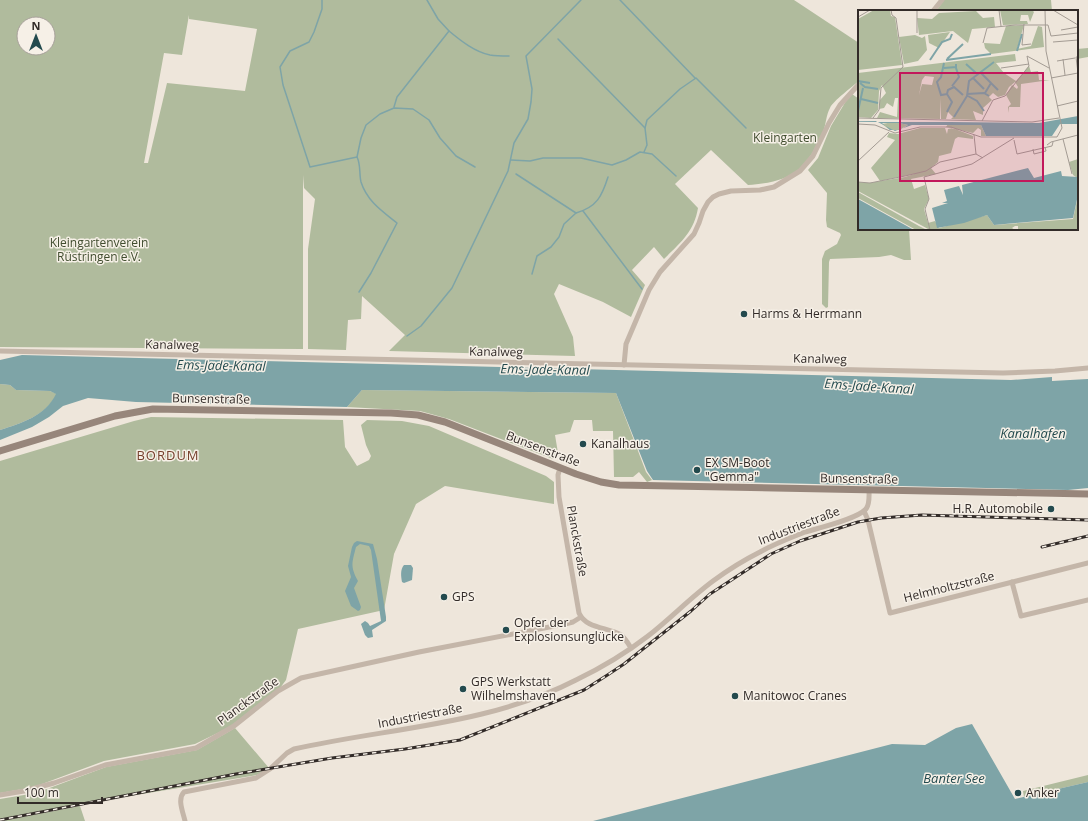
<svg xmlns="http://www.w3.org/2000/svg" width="1088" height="821" font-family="'Open Sans',sans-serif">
<rect width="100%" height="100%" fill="#eee6db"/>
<!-- green -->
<g fill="#b0bb9d" fill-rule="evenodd">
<path d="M 0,0 L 794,0 L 859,43 L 859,81 C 852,87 833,101 830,108 C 826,115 826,125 823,132 C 806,171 791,182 748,185 L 711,150 L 675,184 L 698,208 C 694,232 680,243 664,259 L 654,247 L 632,270 L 645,285 L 631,317 L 603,302 L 559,284 L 554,294 L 573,337 L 575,356 L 389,351 L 405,335 L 362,296 L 361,319 L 348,320 L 346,350 L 308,349 L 308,249 L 315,199 L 304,188 L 303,175 L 303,349 L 0,347 ZM 189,15 L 189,19 L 257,29 L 245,91 L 167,83 L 148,163 L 144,163 L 164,53 L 182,55 ZM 24,24 L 48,24 L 48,48 L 24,48 Z"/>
<path d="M 944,0 L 1051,0 L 1052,11 L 936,11 Z"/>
<path d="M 1088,48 L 1088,57 L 1077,59 L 1077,49 Z"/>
<path d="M 852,94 L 859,99 L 859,229 L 909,229 L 911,260 L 904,260 L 891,255 L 879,257 L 830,259 L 829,262 L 828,307 L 826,308 L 822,304 L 822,259 L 825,251 L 837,244 L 841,235 L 840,233 L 827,227 L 826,220 L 827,193 L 808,170 L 818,158 L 831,126 L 846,101 Z"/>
<path d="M 0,384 L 10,385 L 16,390 L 50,391 L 57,394 C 45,416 22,423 0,430 Z"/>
<path d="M 362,390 L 616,393 L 646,472 L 652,480 L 647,482 L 639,472 L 633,477 L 614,477 L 613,431 L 593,431 L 592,420 L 574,420 L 570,432 L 555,435 L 558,453 L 553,459 L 449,419 L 420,411 L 347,407 Z"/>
<path d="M 151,417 L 343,420 L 345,447 L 357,466 L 369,460 L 371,456 L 366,445 L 361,425 L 367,420 L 402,421 L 429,426 L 546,476 L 554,482 L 554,504 L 445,486 L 416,504 L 394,554 L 384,610 L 298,629 L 286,680 L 277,692 L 234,725 L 195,744 L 104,761 L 34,787 L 0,793 L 0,461 L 134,421 Z"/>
<path d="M 235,728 L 269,768 L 257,775 L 57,808 L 0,819 L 0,799 L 36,793 L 106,767 L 197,750 Z"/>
<path d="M 1088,775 L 1088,782 L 1024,797 L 1023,791 Z"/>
<path d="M 80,806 L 85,821 L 1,821 Z"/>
</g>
<!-- water -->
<g fill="#7ea4a7">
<path d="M 22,355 L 1011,380 L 1052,377 L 1052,381 L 1088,379 L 1088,488 L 1068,490 L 653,480 L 647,471 L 616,393 L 362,390 L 347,407 L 136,402 L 88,398 L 63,406 L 49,417 L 32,427 L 0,440 L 0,430 C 22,423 45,416 56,394 L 50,391 L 16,390 L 10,385 L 0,384 L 0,360 Z"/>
<path d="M 357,541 L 373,544 L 377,559 L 386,617 L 386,621 L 372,630 L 373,637 L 368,638 L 365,635 L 361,624 L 365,621 L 368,623 L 370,626 L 381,621 L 371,550 L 369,546 L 360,544 L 356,547 C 352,563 350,566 358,581 L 354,588 L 361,607 L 360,610 L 358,611 L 351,606 L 345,591 L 351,577 L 348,566 L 352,547 L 354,543 Z"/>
<path d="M 404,565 L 411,565 L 413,568 L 412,580 L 404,583 L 402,582 C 401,577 400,569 404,565 Z"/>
<path d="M 972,724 L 1015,799 L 1088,782 L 1088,821 L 593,821 L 892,744 L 925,745 L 956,728 Z"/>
</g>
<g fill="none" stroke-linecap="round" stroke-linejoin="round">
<!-- stream -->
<g stroke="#7ea4a7" stroke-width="1.5">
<path d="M 322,0 L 322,9 L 314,32 L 309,42 L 290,51 L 280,67 L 283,85 L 310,167 L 357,157 C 361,165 359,174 361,182 C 367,201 382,211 397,223 L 371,273 L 359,292"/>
<path d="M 620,0 L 695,78"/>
<path d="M 449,31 C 461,41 475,52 490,55 C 496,56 503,56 509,56"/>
<path d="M 558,39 L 645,128"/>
<path d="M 394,107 L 397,97 L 449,31 L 438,19 L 427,0"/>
<path d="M 644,152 L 647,145 L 645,128 L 647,120 L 680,89 L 696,78 L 746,128"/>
<path d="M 357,157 L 361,138 L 366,125 L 380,114 L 394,108 L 413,109 L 429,120 L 440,138 L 456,156 L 475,167"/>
<path d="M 511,160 L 530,161 L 543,158 L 581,158 L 612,165 L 626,160 L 640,152 L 652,154 L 676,176"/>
<path d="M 516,174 L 576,213 C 597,207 602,196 608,177"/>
<path d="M 583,211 L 642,289"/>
<path d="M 532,274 L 537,256 L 551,247 L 559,237 L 564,224 L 576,213"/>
<path d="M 407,336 L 421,326 L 452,288 L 508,171 L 514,143 L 528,119 L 531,102 L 532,89 L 526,56 L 581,0"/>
</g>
<!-- street -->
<g stroke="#c4b6a9" stroke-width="5">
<path d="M 933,11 L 942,0"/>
<path d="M 0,351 L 1003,373 L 1055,371 L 1088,368"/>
<path d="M 624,365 L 626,344 L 649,290 L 660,272 L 694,234 L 699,223 L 703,211 L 708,202 L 713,197 L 719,194 L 731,191 L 760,190 L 774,187 L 800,171 L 813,156 L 829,123 L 840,105 L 859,84"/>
<path d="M 560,468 L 558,475 L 559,497 L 579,613 C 586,629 608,627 621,635 C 625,638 628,643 631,648"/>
<path d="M 864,511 L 868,520 L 890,613 L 1088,563"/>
<path d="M 1012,582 L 1021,616 L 1088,600"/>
<path d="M 0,795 L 24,791 L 54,783 L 105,765 L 196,748 L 234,726 L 278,691 L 301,678 L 419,652 L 565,624 L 573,622 L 581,617"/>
<path d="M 185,821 C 183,812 177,799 184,792 L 256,778 L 270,769 L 287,753 L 294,749 C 387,728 489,725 576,680 C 601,668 626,653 648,636 C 670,619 690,598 713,581 C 728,570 744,560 760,552 C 774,544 790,538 805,532 C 819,528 857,519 866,509 C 870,504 869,496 869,490"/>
</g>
<!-- secondary -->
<path stroke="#97867b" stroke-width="7" d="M 0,451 L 115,416 L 153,409 L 391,413 L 418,415 L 445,422 L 576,474 L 601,482 L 619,485 L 1088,494"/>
<defs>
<g id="rail">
<path d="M 1042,547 L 1088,536"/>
<path d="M 0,820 L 236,774 L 332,758 L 405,749 L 460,740 L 584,690 L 609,674 L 624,664 L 691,611 L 710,594 L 771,554 L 800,541 L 858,522 L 881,518 L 922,515 L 1088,520"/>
</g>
</defs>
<!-- rail casing -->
<use href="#rail" stroke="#322b28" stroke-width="3"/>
<!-- rail -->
<use href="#rail" stroke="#f6f0e7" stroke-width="1.5" stroke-dasharray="4.5" stroke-linecap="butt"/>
</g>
<!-- markers -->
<g fill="#234a4e" stroke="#f6f0e7" stroke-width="1.5">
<circle cx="744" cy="314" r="4"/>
<circle cx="583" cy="444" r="4"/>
<circle cx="697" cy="470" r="4"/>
<circle cx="1051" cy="509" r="4"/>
<circle cx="444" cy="597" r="4"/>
<circle cx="506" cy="630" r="4"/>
<circle cx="463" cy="689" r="4"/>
<circle cx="735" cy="696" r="4"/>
<circle cx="1018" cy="793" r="4"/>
</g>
<g text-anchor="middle" stroke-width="3" stroke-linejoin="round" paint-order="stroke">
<!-- park labels -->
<g font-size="12" fill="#414d2f" stroke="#f6f0e7">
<text x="785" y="142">Kleingarten</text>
<text x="99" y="247">Kleingartenverein<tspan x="99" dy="14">Rüstringen e.V.</tspan></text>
</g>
<!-- poi labels -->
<g font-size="12" fill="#322b28" stroke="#f6f0e7" text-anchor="start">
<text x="752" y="318">Harms &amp; Herrmann</text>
<text x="591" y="448">Kanalhaus</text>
<text x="705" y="467">EX SM-Boot<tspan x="705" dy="14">"Gemma"</tspan></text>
<text x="1043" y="513" text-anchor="end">H.R. Automobile</text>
<text x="452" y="601">GPS</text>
<text x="514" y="627">Opfer der<tspan x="514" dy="14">Explosionsunglücke</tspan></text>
<text x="471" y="686">GPS Werkstatt<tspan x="471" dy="14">Wilhelmshaven</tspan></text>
<text x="743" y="700">Manitowoc Cranes</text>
<text x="1026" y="797">Anker</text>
</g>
<!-- street labels -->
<g font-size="12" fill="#322b28" stroke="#f6f0e7">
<text transform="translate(172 345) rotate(1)" y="4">Kanalweg</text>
<text transform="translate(496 352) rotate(1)" y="4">Kanalweg</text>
<text transform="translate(820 359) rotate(1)" y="4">Kanalweg</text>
<text transform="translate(211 399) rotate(1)" y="4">Bunsenstraße</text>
<text transform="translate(543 449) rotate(21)" y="4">Bunsenstraße</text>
<text transform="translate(859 479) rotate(1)" y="4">Bunsenstraße</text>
<text transform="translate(799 526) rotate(-21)" y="4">Industriestraße</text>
<text transform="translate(577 541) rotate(80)" y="4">Planckstraße</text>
<text transform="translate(949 587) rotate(-14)" y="4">Helmholtzstraße</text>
<text transform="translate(248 701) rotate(-36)" y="4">Planckstraße</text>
<text transform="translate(420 716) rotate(-11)" y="4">Industriestraße</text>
</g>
<!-- water labels -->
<g font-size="13" font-style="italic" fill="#234a4e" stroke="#f6f0e7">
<text transform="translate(221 365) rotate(1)" y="5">Ems-Jade-Kanal</text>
<text transform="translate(545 369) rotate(1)" y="5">Ems-Jade-Kanal</text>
<text transform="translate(869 386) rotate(4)" y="5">Ems-Jade-Kanal</text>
<text x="1033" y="438">Kanalhafen</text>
<text x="954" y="783">Banter See</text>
</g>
<!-- neighbourhood labels -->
<g font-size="13" letter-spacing="1" fill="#76402c" stroke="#f6f0e7">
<text x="168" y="460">BORDUM</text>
</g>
</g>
<!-- overview -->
<g transform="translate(858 10)">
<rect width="220" height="220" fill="#eee6db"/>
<path d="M 16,0 L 32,0 L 33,6 L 37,7 L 44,55 L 0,60 L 0,9 ZM 142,0 L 174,0 L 176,2 L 172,12 L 170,5 L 163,5 L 162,11 L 169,11 L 170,14 L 145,15 ZM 118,1 L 125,8 L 136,7 L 137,17 L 114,19 L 110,33 L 95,21 L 61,25 L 59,8 L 74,9 L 81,3 ZM 166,15 L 159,39 L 173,36 L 180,16 L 184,17 L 186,37 L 133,44 L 127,38 L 126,33 L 142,34 L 148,16 ZM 92,22 L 81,38 L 71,33 L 70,25 ZM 57,25 L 64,28 L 67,26 L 69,40 L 60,51 L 46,54 L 41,27 ZM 157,44 L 158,51 L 138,53 L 146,63 L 158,71 L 171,56 L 173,62 L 180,61 L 181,70 L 192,70 L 163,74 L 162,97 L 151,97 L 151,103 L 150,97 L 153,94 L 148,85 L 154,75 L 159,79 L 160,77 L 157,72 L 151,77 L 147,85 L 140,87 L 135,83 L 131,87 L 134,90 L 125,98 L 125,105 L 115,101 L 118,110 L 93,109 L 95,107 L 90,102 L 88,109 L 83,109 L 82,88 L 82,109 L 19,108 L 22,102 L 39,107 L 40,88 L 37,88 L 35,97 L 29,93 L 26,98 L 21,99 L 22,90 L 28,83 L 24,75 L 21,81 L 20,100 L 13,108 L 0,107 L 0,63 ZM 67,66 L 76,67 L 74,75 L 64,74 L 61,85 L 64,70 ZM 35,112 L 41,113 L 50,115 L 41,120 L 32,120 L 24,114 ZM 90,114 L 123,115 L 128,126 L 123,126 L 123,120 L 120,118 L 115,123 L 88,117 ZM 62,118 L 87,118 L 89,124 L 90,119 L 95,118 L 115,126 L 115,129 L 100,127 L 97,129 L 93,143 L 81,146 L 80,152 L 73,158 L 78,164 L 53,169 L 56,179 L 67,175 L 71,189 L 66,199 L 70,213 L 77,211 L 81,218 L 129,205 L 136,215 L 215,209 L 220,186 L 220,220 L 160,220 L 160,216 L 157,216 L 154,218 L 157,220 L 72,220 L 0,181 L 0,172 L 11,173 L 47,167 L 56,164 L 22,171 L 13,158 L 37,130 L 29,127 L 31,123 L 40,124 ZM 220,149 L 220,167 L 218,167 L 215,165 L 211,152 ZM 0,182 L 61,216 L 69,220 L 58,220 L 0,188 Z" fill="#b0bb9d" fill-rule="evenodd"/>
<path d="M 220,106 L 220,114 L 202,114 L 194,126 L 128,126 L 123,115 L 54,115 L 37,121 L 18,111 L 0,111 L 181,113 ZM 24,113 L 41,113 L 50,115 L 42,120 L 32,120 ZM 170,158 L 176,168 L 203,161 L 204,166 L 220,167 L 220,185 L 215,208 L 136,215 L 129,205 L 106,213 L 79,218 L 74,198 L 90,193 L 84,193 L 89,191 L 86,180 L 101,176 L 105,185 L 104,175 ZM 0,189 L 47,215 L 56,220 L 0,220 Z" fill="#7ea4a7" fill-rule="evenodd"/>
<path fill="none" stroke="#7ea4a7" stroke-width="2" d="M 159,41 L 164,24M 89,49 L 105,34M 72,50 L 84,32 L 92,29 L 94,24M 88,50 L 133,44M 86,53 L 83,67 L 79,72 L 83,85 L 89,84 L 94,92 L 89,102M 108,54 L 118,63M 86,58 L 98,57 L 98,54M 122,62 L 133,73M 115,68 L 126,79M 0,71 L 12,73M 2,73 L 7,77 L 20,79M 94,76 L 101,67 L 98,58M 127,83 L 133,73 L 140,80M 89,84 L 90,80 L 96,77 L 105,85M 109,84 L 126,83 L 131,86M 110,86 L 119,91 L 126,101M 3,89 L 20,93M 0,101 L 5,78M 96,107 L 109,86 L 111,71 L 136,52"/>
<path fill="none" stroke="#a39b93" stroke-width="1" d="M 59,0 L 59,23M 141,0 L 143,16M 195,0 L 220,15M 0,7 L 12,0M 166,14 L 164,35 L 173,34M 203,20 L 220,17M 195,32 L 220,30M 125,33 L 129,18 L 157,15 L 190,15 L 193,26 L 220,23M 205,49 L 207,65M 199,51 L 217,48M 143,58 L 171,54M 193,68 L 220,63 L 218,47 L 220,47M 199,96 L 220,91M 0,108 L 174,112 L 201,108M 15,108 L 21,100 L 23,78 L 45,57 L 38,8 L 34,5 L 33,0M 124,111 L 135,90 L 147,86 L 171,56 L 169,46 L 191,58M 0,114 L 17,115 L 37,123 L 62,117 L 93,117 L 123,127 L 199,127 L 204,118 L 188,41 L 187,0M 116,125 L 118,144 L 125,148M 205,129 L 214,164M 156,130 L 159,144 L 194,136 L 195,132M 189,135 L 193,132 L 220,125M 175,139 L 176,144 L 188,141 L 187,137M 0,151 L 31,122M 0,172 L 12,173 L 47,166 L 68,161 L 82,152 L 118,144M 72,220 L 67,199 L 71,189 L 66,167 L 114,154 L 156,128"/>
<path fill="#c2185b" fill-opacity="0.15" stroke="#c2185b" stroke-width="2" d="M 42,63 L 185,63 L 185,171 L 42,171 Z"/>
<rect width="220" height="220" fill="none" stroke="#322b28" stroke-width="2"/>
</g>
<!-- north arrow -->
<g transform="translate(36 36)"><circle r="19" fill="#f6f0e7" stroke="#a8a19b"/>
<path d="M0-3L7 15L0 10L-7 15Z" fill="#234a4e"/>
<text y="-6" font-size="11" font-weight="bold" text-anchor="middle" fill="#322b28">N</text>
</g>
<!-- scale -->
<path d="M18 797v6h84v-6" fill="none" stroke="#322b28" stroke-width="2"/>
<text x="24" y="797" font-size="12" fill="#322b28" stroke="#f6f0e7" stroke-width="3" paint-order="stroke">100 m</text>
</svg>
